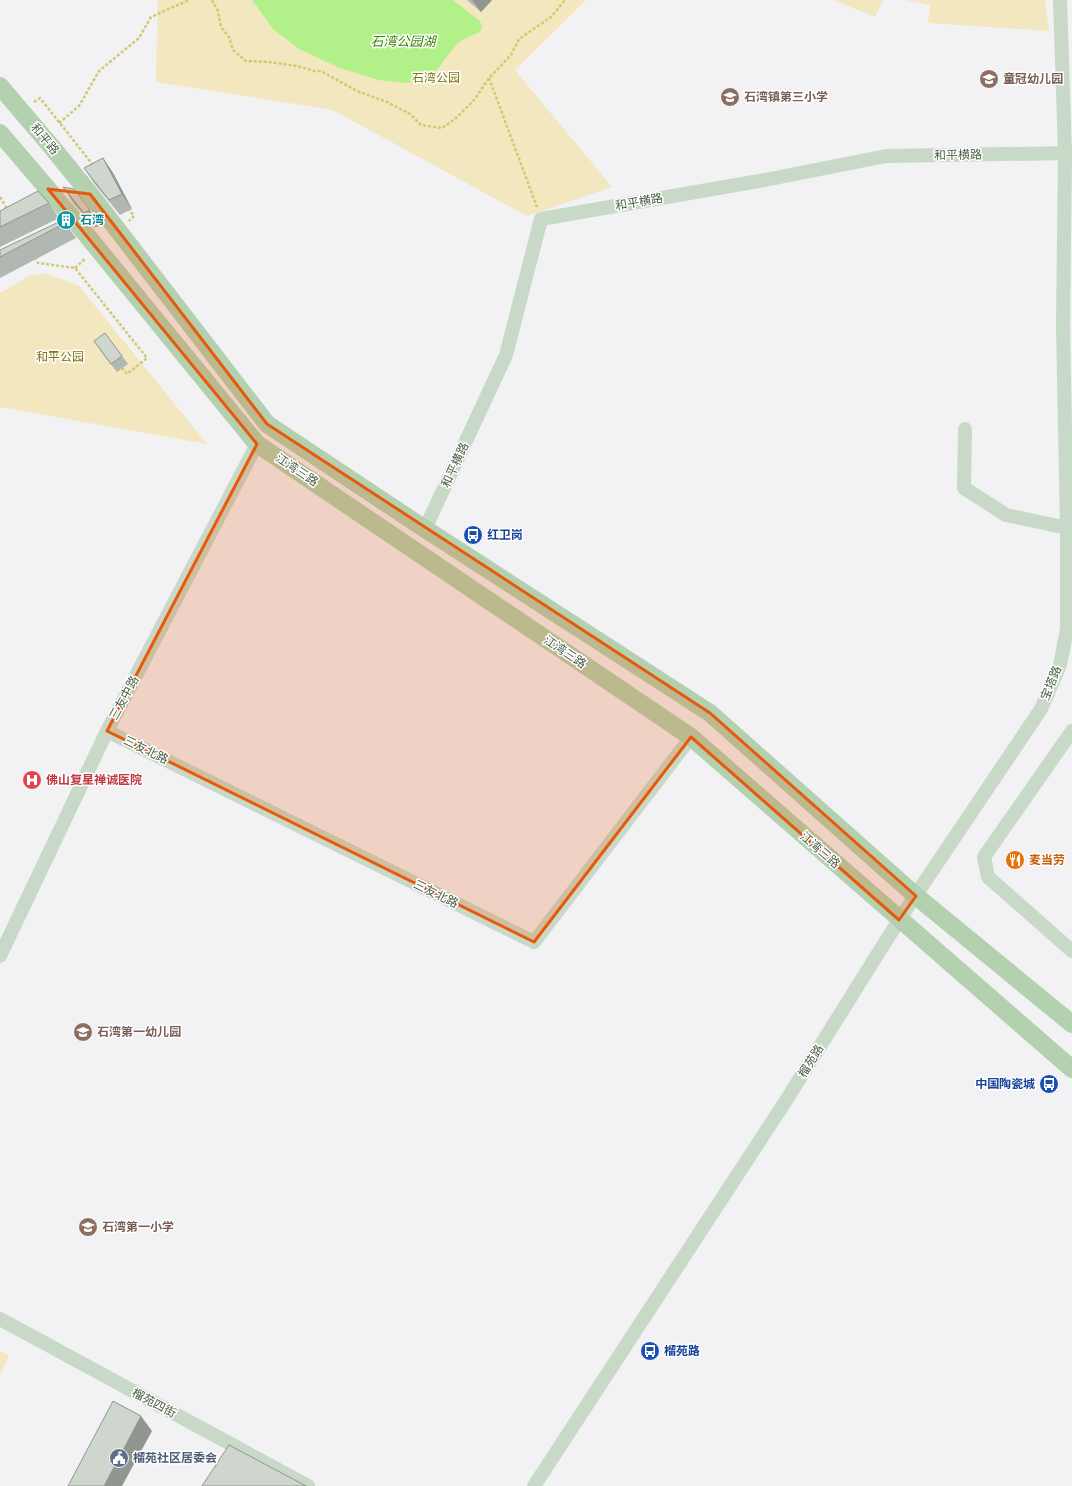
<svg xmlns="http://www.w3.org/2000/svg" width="1072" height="1486" font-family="Poppins,'Noto Sans SC',sans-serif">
<rect width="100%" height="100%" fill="#f2f1f3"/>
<!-- green -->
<g fill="#f2e7be">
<path d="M 158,0 L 586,0 L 515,70 L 612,187 L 527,216 L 333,110 L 156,82 Z"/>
<path d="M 833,0 L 883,0 L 875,17 Z"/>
<path d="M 906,0 L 1045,0 L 1049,31 L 928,23 L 930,5 Z"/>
<path d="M 45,273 L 79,286 L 207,444 L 0,407 L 0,293 L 29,276 Z"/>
<path d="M 0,1351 L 9,1356 L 0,1375 Z"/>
</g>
<!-- water -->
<path fill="#b2f189" d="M 252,0 L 453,0 L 480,21 L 482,27 L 480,32 L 464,39 L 457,44 L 431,77 L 421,81 L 405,83 L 378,80 L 340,68 L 299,49 L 273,29 Z"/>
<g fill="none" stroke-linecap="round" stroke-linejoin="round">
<!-- path -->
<g stroke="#d2c974" stroke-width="2.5" stroke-dasharray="3 2" stroke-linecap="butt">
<path d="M 212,0 L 218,11 L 221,27 L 229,37 L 233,50 L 246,61 L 270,62 L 297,66 L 314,71 L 321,71 L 357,91 L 387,102 L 410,114 L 421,125 L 442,128 L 455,119 L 475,99 L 489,78 L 511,55 L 519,39 L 551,17 L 565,0"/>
<path d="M 489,78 L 537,207"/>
<path d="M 34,102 L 40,98 L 93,165"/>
<path d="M 59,123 L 79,106 L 99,71 L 139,38 L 151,17 L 189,0"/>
<path d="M 0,197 L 7,209"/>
<path d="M 128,208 L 134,216 L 129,221"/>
<path d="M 35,257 L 38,263 L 75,268 L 147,358 L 127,374 L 122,368"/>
<path d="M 75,268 L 86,258"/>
</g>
<!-- minor -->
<g stroke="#c9d9c7" stroke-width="14">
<path d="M 965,429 L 964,488 L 1006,515 L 1072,529"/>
<path d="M 425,529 L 506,355 L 541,219 L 765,180 L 886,156 L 1072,153"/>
<path d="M 107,731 L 534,942 L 691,737"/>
<path d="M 1072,731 L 984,857 L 988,877 L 1072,951"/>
<path d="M 0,956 L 107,731 L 257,444"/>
<path d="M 0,1319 L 308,1486"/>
<path d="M 534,1486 L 787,1099 L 899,920 L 1041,709 L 1060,665 L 1067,629 L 1067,527 L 1063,327 L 1065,153 L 1060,0"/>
</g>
<!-- major -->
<g stroke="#b3d1af" stroke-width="18">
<path d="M 0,86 L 51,146 L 90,194 L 267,424 L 416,523 L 710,713 L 916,896 L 1072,1024"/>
<path d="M 0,133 L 76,222 L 257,444 L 691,737 L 1072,1069"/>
</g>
</g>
<!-- wall -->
<g fill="#b1b8b1">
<path d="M 467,0 L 492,0 L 481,12 Z"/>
<path d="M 103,158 L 113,173 L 132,209 L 120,215 L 94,183 L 84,168 Z"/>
<path d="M 63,187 L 90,210 L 101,225 L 95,228 L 73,203 Z"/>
<path d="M 49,203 L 59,218 L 0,247 L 0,211 Z"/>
<path d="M 65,223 L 76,238 L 0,278 L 0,250 Z"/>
<path d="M 99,349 L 122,356 L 128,364 L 117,372 Z"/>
</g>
<!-- shaded-wall -->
<g fill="#909690">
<path d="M 472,0 L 492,0 L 481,12 Z"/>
<path d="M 103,158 L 113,173 L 132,209 L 122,194 Z"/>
<path d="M 141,1416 L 152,1431 L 122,1486 L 104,1486 Z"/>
</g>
<!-- building -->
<g fill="#ced6ce" stroke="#909690">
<path d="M 103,158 L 122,194 L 109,200 L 84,168 Z"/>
<path d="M 63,187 L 74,189 L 90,210 L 84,213 Z"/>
<path d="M 38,191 L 49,203 L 0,227 L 0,211 Z"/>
<path d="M 63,220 L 65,223 L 0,257 L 0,250 Z"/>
<path d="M 105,333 L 122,356 L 111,364 L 94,341 Z"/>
<path d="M 113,1401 L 141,1416 L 104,1486 L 68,1486 Z"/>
<path d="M 229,1445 L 306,1486 L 202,1486 Z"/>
</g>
<!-- marked area -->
<path fill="#e8590c" fill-opacity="0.2" stroke="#e8590c" stroke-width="3" stroke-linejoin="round" d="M 48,189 L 90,194 L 267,424 L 710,713 L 916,896 L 899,920 L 691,737 L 534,942 L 107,731 L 257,444 Z"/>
<!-- icons -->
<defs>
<symbol id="school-disc" viewBox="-11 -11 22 22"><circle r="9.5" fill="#8d6e63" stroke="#fff"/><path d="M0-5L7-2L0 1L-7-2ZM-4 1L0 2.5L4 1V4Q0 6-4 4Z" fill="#fff"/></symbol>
<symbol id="building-disc" viewBox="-11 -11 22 22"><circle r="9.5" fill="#0f9aa8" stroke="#fff"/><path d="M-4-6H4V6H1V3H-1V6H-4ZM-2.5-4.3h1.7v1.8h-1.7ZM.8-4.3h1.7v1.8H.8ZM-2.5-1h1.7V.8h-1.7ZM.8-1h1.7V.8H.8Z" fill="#fff"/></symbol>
<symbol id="bus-disc" viewBox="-11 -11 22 22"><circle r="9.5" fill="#1a4fb4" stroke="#fff"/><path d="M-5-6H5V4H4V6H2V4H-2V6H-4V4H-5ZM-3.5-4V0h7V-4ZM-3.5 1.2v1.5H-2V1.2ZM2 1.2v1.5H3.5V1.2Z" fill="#fff"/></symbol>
<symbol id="hospital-disc" viewBox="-11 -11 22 22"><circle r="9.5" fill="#e0444e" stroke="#fff"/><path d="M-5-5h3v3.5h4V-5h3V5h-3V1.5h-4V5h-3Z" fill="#fff"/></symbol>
<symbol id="restaurant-disc" viewBox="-11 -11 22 22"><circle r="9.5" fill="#e8710a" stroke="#fff"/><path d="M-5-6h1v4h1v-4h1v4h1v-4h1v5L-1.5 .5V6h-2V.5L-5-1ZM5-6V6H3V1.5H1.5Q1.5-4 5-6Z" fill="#fff"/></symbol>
<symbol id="civic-disc" viewBox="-11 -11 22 22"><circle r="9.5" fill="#5c6f8a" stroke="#fff"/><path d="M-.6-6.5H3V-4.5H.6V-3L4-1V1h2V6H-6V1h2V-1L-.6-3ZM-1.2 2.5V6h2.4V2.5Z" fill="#fff"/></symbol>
</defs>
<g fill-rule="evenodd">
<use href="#school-disc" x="978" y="68" width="22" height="22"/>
<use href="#school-disc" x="719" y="86" width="22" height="22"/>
<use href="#building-disc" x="55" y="209" width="22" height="22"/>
<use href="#bus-disc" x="462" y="524" width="22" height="22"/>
<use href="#hospital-disc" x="21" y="769" width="22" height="22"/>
<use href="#restaurant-disc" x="1004" y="849" width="22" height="22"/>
<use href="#school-disc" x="72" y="1021" width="22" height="22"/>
<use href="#bus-disc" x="1038" y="1073" width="22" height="22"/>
<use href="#school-disc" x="77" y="1216" width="22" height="22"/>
<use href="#bus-disc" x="639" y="1340" width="22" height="22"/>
<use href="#civic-disc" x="108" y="1447" width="22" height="22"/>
</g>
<g text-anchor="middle" stroke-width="3" stroke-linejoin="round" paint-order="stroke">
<!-- park labels -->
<g font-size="12" fill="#817612" stroke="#fff">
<text x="436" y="82">石湾公园</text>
<text x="60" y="361">和平公园</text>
</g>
<!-- education labels -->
<g font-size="12" font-weight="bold" fill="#785e54" stroke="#fff" text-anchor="start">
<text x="1003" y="83">童冠幼儿园</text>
<text x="744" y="101">石湾镇第三小学</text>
<text x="97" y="1036">石湾第一幼儿园</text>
<text x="102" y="1231">石湾第一小学</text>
</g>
<!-- street labels -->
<g font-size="12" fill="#4b6047" stroke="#fff">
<text transform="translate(45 139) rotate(50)" y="4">和平路</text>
<text transform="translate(958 155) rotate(-1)" y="4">和平横路</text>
<text transform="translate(639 202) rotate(-10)" y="4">和平横路</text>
<text transform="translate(455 465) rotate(-65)" y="4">和平横路</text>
<text transform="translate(297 470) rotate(34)" y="4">江湾三路</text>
<text transform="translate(565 652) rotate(34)" y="4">江湾三路</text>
<text transform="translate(1051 683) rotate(-68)" y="4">宝塔路</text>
<text transform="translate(124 698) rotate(-62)" y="4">三友中路</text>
<text transform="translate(146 750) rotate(26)" y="4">三友北路</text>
<text transform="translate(820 850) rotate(41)" y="4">江湾三路</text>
<text transform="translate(436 894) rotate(26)" y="4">三友北路</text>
<text transform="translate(811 1061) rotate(-58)" y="4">榴苑路</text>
<text transform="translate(154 1403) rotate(28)" y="4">榴苑四街</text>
</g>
<!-- culture labels -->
<g font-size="12" font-weight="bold" fill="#0d838f" stroke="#fff" text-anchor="start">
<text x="80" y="224">石湾</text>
</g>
<!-- transit labels -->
<g font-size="12" font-weight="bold" fill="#164399" stroke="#fff" text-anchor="start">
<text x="487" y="539">红卫岗</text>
<text x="1035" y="1088" text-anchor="end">中国陶瓷城</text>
<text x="664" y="1355">榴苑路</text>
</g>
<!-- health labels -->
<g font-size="12" font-weight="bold" fill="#be3a42" stroke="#fff" text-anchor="start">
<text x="46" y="784">佛山复星禅诚医院</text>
</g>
<!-- food labels -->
<g font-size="12" font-weight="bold" fill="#c56008" stroke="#fff" text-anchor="start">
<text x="1029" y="864">麦当劳</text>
</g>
<!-- service labels -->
<g font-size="12" font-weight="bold" fill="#4e5e75" stroke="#fff" text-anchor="start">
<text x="133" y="1462">榴苑社区居委会</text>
</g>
<!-- water labels -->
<g font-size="13" font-style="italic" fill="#398409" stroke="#fff">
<text x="403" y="46">石湾公园湖</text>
</g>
</g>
</svg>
